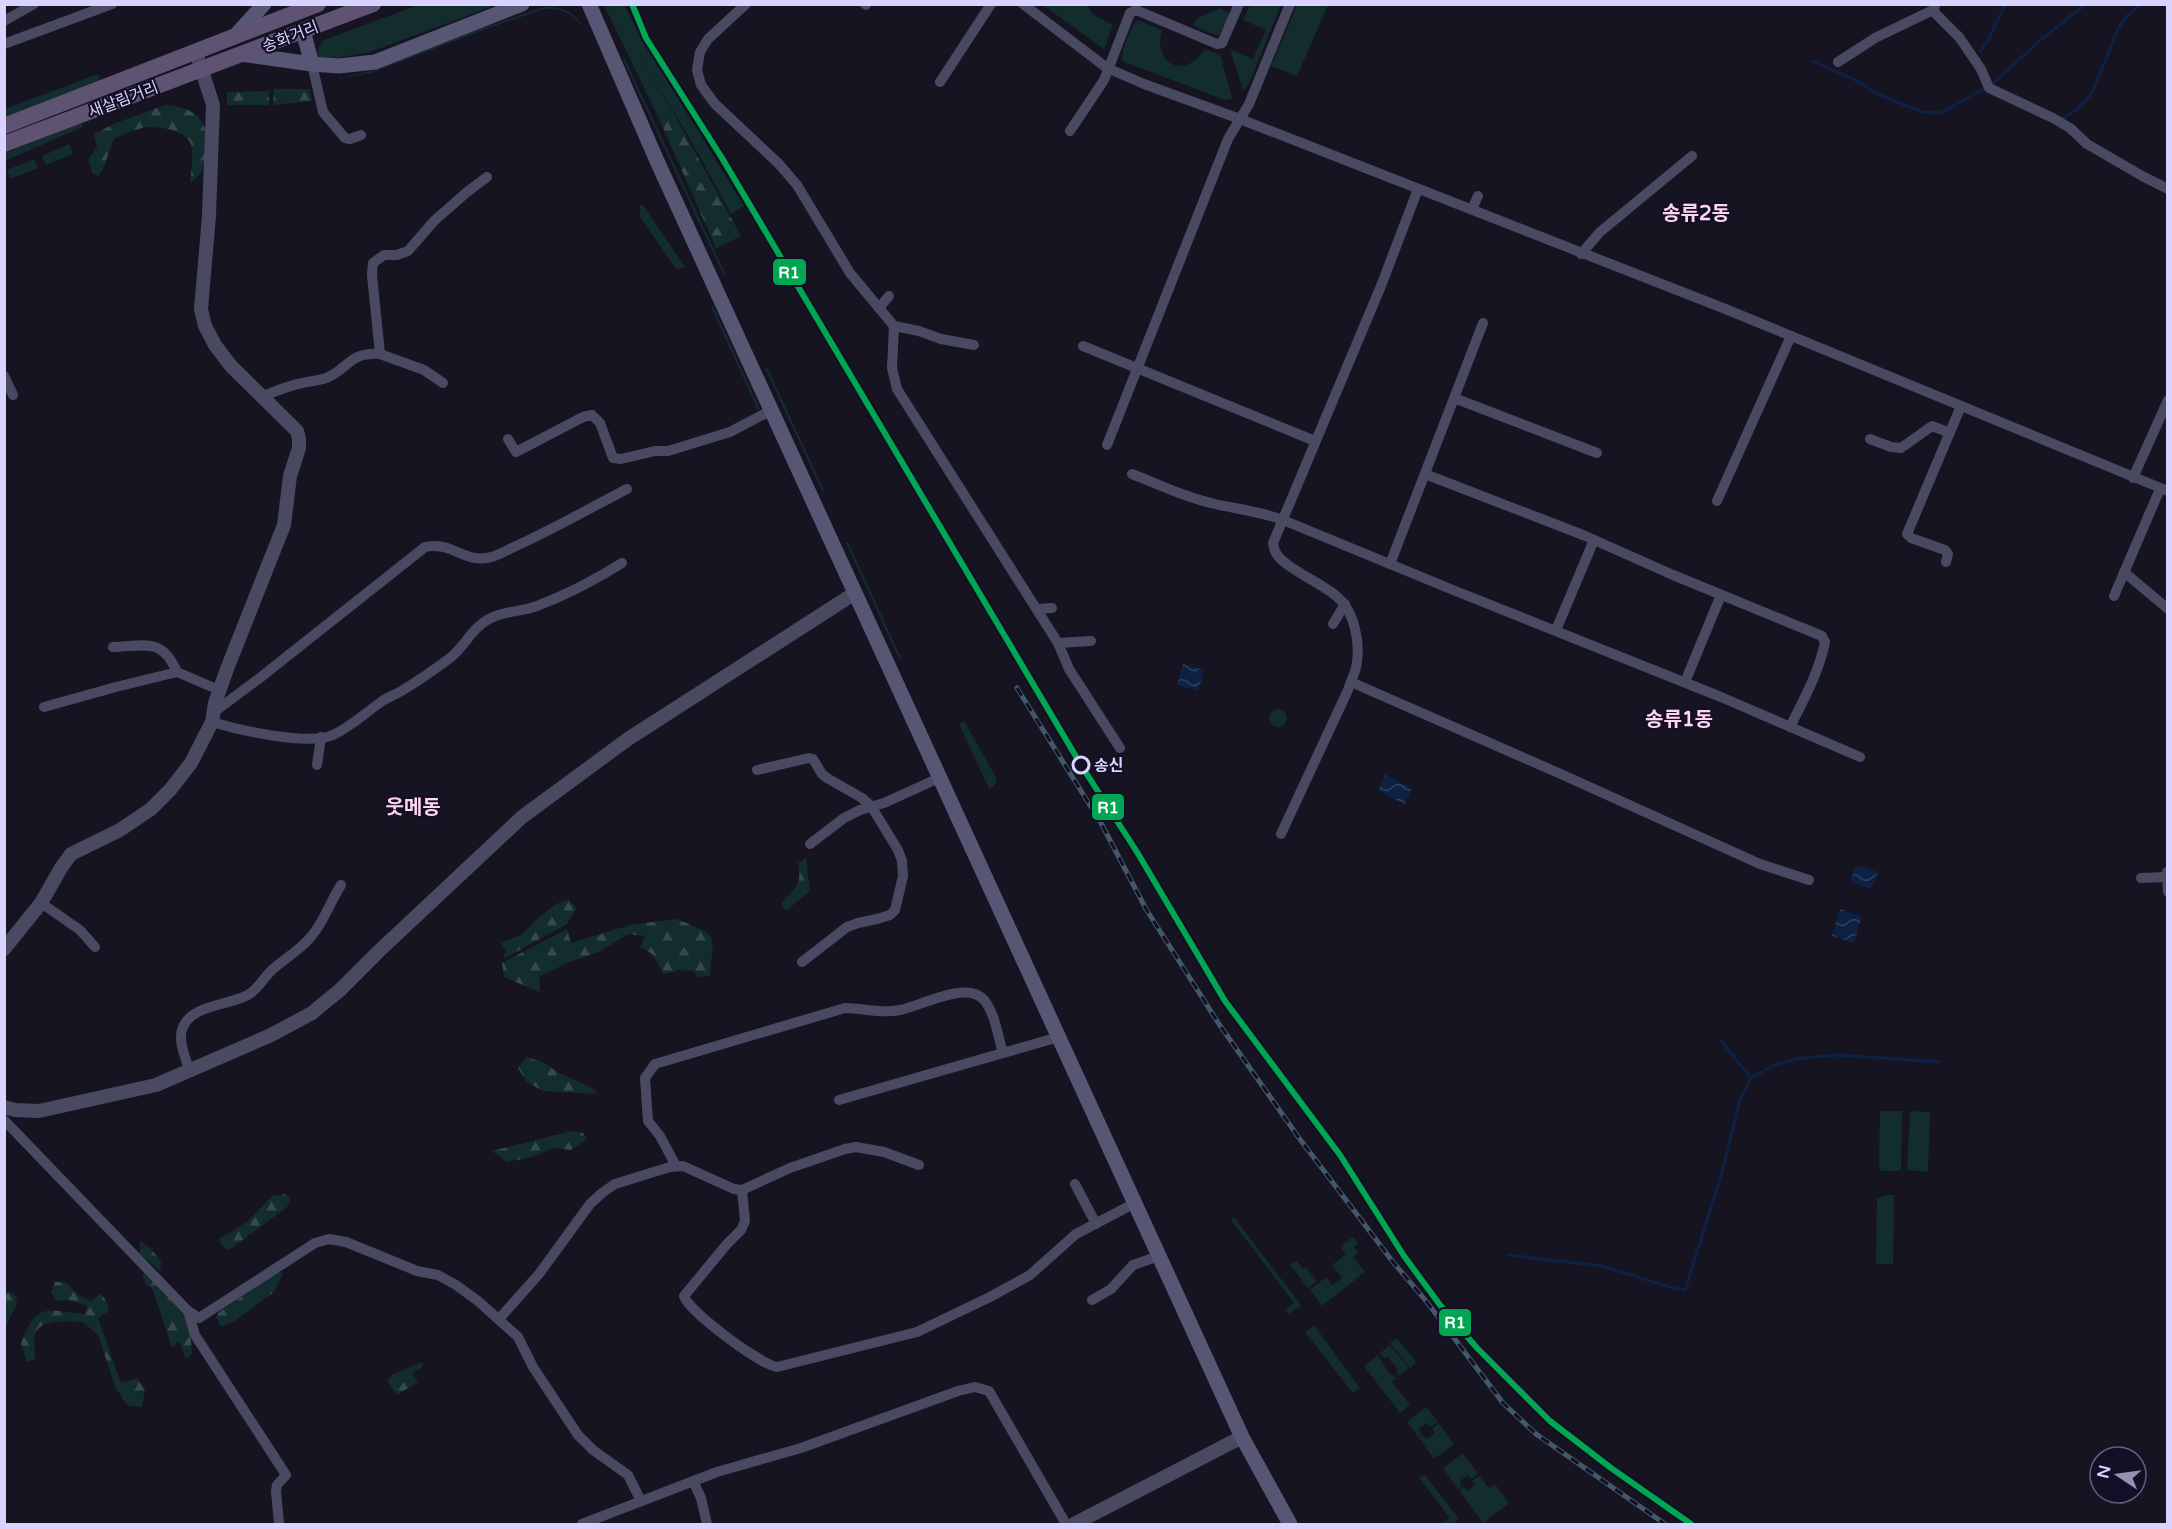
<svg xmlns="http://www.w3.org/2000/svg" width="2172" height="1529" font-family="'Varela Round','Noto Sans KR',sans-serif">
<defs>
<pattern id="forest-firs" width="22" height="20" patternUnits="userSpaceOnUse" patternTransform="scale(1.5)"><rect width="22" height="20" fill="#132c2d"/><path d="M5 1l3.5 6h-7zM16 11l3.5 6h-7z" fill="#354a4c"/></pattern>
<pattern id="water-waves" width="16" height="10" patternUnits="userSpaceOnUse" patternTransform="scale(1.5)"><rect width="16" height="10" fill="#0d2144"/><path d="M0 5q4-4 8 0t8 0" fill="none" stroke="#304060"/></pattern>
</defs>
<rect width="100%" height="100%" fill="#161421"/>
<!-- green -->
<g fill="#132c2d">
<path d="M 490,4 L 491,7 L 370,52 L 337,58 L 319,57 C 316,51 319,45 324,40 L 418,5 Z"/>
<path d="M 604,5 L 624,5 L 644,43 L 744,206 L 731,214 L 688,135 L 636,52 L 674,114 L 660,121 Z"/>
<path d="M 1043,5 L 1087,5 L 1092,14 L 1113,25 L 1104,49 Z"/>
<path d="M 1250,5 L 1281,5 L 1248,86 L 1243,90 L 1231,53 L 1232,50 L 1253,59 L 1266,30 L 1243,20 Z"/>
<path d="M 1297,5 L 1328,5 L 1297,76 L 1271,66 Z"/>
<path d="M 544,7 C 562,5 576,13 584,28 C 574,16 562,7 545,9 L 486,29 L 371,73 L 329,80 L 371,71 L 485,27 Z"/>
<path d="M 1220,8 L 1231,14 L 1218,36 L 1193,26 L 1197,18 Z"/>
<path d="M 1138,20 L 1162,30 C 1152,65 1186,80 1205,49 L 1220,55 L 1232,97 L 1231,99 L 1225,100 L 1122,61 C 1122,49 1129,29 1138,20 Z"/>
<path d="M 625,59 L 725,273 L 723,274 L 623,60 Z"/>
<path d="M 98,74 L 100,81 L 5,117 L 5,109 Z"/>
<path d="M 81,123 L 83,127 L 5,161 L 5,153 Z"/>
<path d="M 69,144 L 73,154 L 46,165 L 42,156 Z"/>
<path d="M 34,159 L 38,168 L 10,179 L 7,170 Z"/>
<path d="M 640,205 L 643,205 L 685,267 L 676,269 L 640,217 Z"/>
<path d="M 713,306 L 760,409 L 758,410 L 711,307 Z"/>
<path d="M 767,367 L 824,490 L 822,491 L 765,368 Z"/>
<path d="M 848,542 L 901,658 L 899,659 L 846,543 Z"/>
<circle cx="1278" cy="718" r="9"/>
<path d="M 964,721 L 997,779 L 994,786 L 989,789 L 959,724 Z"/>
<path d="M 1880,1111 L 1902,1111 L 1901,1169 L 1899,1171 L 1882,1171 L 1879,1168 Z"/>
<path d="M 1910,1111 L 1928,1112 L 1930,1113 L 1928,1172 L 1907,1170 Z"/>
<path d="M 1887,1195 L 1894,1195 L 1893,1264 L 1876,1264 L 1877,1199 Z"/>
<path d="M 1234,1217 L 1301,1305 L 1289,1314 L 1286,1310 L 1294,1303 L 1231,1220 Z"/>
<path d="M 1353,1237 L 1358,1243 L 1354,1247 L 1358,1253 L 1353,1257 L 1365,1272 L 1322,1306 L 1310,1290 L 1326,1277 L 1332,1285 L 1342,1278 L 1332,1265 L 1346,1254 L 1340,1247 Z"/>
<path d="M 1297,1261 L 1303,1269 L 1306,1267 L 1317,1281 L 1308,1288 L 1290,1265 Z"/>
<path d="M 1314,1325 L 1360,1388 L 1353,1393 L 1305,1332 Z"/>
<path d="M 1397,1338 L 1416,1362 L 1410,1368 L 1390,1343 Z"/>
<path d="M 1390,1345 L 1409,1368 L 1398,1376 L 1396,1373 L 1398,1370 L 1388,1357 L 1385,1359 L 1380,1353 Z"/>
<path d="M 1378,1355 L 1387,1371 L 1396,1378 L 1392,1382 L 1410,1405 L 1400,1413 L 1364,1366 Z"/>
<path d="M 1426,1407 L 1438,1422 L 1430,1427 L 1427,1423 L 1419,1429 L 1422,1434 L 1418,1437 L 1407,1422 Z"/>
<path d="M 1439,1423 L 1454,1444 L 1434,1459 L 1419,1438 L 1423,1435 L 1427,1439 L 1435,1433 L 1432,1429 Z"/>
<path d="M 1463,1453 L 1478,1474 L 1471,1479 L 1468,1475 L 1460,1481 L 1462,1486 L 1458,1489 L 1443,1468 Z"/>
<path d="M 1424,1474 L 1459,1519 L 1452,1524 L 1442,1524 L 1450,1518 L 1419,1478 Z"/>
<path d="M 1479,1476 L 1489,1488 L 1495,1484 L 1509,1503 L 1483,1523 L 1459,1490 L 1464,1487 L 1467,1491 L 1475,1485 L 1472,1481 Z"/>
</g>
<!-- forest -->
<g fill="url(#forest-firs)">
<path d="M 274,89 L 310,89 L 312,101 L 273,105 Z"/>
<path d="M 269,91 L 269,105 L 227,105 L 227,92 Z"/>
<path d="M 165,105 C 194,107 210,119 206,151 C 204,166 203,174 190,183 C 191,171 194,157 191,145 C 188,131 162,127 150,127 C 137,128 125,134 114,139 L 102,172 L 98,176 L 93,173 L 88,160 L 97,147 L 94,134 L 116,123 Z"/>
<path d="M 674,114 L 741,236 L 716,248 L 660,121 Z"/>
<path d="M 806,858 L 810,891 L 786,911 L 781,904 C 793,889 803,887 798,863 Z"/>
<path d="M 568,900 L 577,908 L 567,924 L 503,959 L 506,951 L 501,943 L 521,935 L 537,919 L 556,904 Z"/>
<path d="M 676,919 C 721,936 713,932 710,976 L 698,977 L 694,971 L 679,970 L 664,974 L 652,954 L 640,947 L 645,936 L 628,934 L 599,952 L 569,962 L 539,977 L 540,992 L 504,977 L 502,963 L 567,929 L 571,943 L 630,925 Z"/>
<path d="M 526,1057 L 543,1062 L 559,1073 L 584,1084 L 595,1090 L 597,1094 L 543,1091 L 527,1082 L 518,1068 Z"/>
<path d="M 572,1131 L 583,1133 L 587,1139 L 571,1150 L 554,1148 L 532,1157 L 507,1162 L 492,1151 Z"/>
<path d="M 284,1194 L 291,1198 L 287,1207 L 229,1250 L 221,1245 L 219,1239 L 247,1222 L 272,1196 Z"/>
<path d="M 140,1241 L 151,1249 L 161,1261 L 160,1271 L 140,1254 Z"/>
<path d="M 279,1271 L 283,1274 L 274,1292 L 233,1322 L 221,1327 L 216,1318 L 218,1313 Z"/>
<path d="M 146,1272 C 160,1287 182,1304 188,1324 C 191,1333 191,1344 192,1353 L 186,1359 L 179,1341 L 172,1348 L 153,1290 L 146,1284 L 142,1274 Z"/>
<path d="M 55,1282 L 66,1282 L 77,1294 L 91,1301 L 101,1293 L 107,1302 L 109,1311 L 98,1318 L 121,1383 L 137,1378 L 145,1390 L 142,1407 L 129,1406 L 116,1389 L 98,1335 L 83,1322 C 70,1322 39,1318 35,1335 C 33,1341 36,1352 35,1359 L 27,1362 L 21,1344 C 36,1301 47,1311 85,1314 L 87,1306 L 69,1300 L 57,1301 L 51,1292 Z"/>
<path d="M 9,1291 L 16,1297 L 17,1304 L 5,1327 L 5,1296 Z"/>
<path d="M 423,1362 L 423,1366 L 412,1373 L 418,1382 L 397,1395 L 387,1381 L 393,1374 Z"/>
</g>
<!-- water -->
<g fill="url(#water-waves)">
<path d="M 1183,664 L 1204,670 L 1198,691 L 1177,685 Z"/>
<path d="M 1385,775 L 1412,788 L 1405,804 L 1378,791 Z"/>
<path d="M 1860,866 L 1878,872 L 1871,889 L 1850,882 L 1855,868 Z"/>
<path d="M 1840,909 L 1862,917 L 1854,943 L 1832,936 Z"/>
</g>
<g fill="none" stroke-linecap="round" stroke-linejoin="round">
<!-- stream -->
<g stroke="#0d2144" stroke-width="3">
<path d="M 1980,52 L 1990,37 L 2005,4"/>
<path d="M 1812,61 L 1857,81 L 1875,93 L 1922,112 L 1941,113 L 1992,84 L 2043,38 L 2086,4"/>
<path d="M 2062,120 L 2078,108 L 2092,93 L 2118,29 L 2125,18 L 2141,4"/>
<path d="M 1721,1041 L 1751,1078"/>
<path d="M 1508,1255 L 1602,1266 L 1673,1288 L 1685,1290 L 1722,1173 L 1739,1103 L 1751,1078 L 1774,1065 L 1801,1058 L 1837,1055 L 1940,1062"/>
</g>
<!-- minor -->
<g stroke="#4a4962" stroke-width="10">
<path d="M 746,4 L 708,39 L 700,52 L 697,70 L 701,85 L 715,104 L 779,164 L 797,185 L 850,273 L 894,326 L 892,368 L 897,389 L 1058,643 L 1069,669 L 1120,748"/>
<path d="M 865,4 L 866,5"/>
<path d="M 1023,4 L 1107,68 L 1144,84 L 1240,119 L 1723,308 L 2168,491"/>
<path d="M 1935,4 L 1934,12 L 1959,37 L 1981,69 L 1989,88 L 2053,118 L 2070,128 L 2087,144 L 2144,177 L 2168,189"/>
<path d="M 4,21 L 34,4"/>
<path d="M 4,44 L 112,4"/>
<path d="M 1838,62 L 1875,38 L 1933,10"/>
<path d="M 312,64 L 323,112 L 345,138 L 350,139 L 361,135"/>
<path d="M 940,82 L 991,4"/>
<path d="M 1070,131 L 1104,80 L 1130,13 L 1136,10 L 1217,44 L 1222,43 L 1239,4"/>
<path d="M 1472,209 L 1478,196"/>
<path d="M 1581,254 L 1600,232 L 1692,156"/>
<path d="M 879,308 L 889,296"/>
<path d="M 894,326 L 919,331 L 941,339 L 974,345"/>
<path d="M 1083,346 L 1315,441"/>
<path d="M 380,354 L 372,275 L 373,263 L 384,255 L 397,255 L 408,251 L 434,221 L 467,192 L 487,177"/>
<path d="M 4,376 L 13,395"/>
<path d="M 262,397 C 275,391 288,386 302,383 C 310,381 318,381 326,378 C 349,369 348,352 380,354 L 424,370 L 443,383"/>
<path d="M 1454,398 L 1597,453"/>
<path d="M 508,439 L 516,452 L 583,417 L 592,415 L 600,423 L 613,458 L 621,459 L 655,451 L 668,451 L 730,432 L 772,410"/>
<path d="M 1870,439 L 1891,447 L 1901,448 L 1932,426 L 1950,433"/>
<path d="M 1107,445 L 1228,139 L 1249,104 L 1290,4"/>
<path d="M 1132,474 C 1158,484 1184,497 1211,503 C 1235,509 1259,511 1283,520 L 1453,590 L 1721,697 L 1860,757"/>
<path d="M 1425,474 L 1583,535 L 1673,575 L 1822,636 L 1825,642 C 1819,672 1804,699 1790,727"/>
<path d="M 2133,478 L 2168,400"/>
<path d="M 1717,501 L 1791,336"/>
<path d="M 1946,562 L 1948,554 L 1945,550 L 1911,538 L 1907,534 L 1961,406"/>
<path d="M 1390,564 L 1483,323"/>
<path d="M 2124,572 L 2168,609"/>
<path d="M 2114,596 L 2160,489"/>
<path d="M 1037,609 L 1052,608"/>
<path d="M 1333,624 L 1345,604"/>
<path d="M 1556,630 L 1594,540"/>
<path d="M 1058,643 L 1091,641"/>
<path d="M 113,647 C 146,646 162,637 177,672"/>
<path d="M 1351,682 L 1563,775 L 1760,864 L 1809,880"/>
<path d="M 1685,682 L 1721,595"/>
<path d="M 44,707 L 116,687 L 177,672 L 219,690"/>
<path d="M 214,712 L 261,677 L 425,547 C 450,541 464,562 487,558 C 496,557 507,550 516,546 C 554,529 590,508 627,489"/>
<path d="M 212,722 C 238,730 308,746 333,735 C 351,727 365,713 381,702 C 386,698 392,696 398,693 C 415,683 434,670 450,658 C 465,646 472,628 489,619 C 503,611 521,612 537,606 C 566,595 595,580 622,563"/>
<path d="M 317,765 L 321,737"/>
<path d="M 757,770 L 809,758 L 813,759 L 822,774 L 827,778 L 862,798 L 871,806 L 898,850 L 902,861 L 903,876 L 895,910 L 890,915 L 877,919 L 858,923 L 847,927 L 802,962"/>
<path d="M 1281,834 L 1348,690 C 1350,683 1354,675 1356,668 C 1361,644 1355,610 1335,595 C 1321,584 1303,576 1288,565 C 1280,559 1274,554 1273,543 L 1381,286 L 1418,189"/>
<path d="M 810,844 L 844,818 L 860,810 L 884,803 L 939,778"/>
<path d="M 2167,872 L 2168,892"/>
<path d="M 2141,878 L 2166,877"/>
<path d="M 41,903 L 80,930 L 95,947"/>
<path d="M 190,1072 C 186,1059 177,1040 183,1027 C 193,1003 236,1005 251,993 C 260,986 265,976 273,969 C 283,960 295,953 305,943 C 322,927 329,904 341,885"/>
<path d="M 839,1100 L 1059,1037"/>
<path d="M 4,1120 L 188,1311 L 199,1318 L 315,1243 L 329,1239 L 346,1242 L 417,1271 L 438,1275 L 456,1285 L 478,1301 L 518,1337 L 533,1367 L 578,1435 L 593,1450 L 628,1475 L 641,1501"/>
<path d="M 676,1166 L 660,1136 L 648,1121 L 645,1078 L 655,1064 L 845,1008 C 863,1008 882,1014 900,1010 C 921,1006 967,980 984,1000 C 995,1013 998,1037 1003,1053"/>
<path d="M 1075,1184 L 1096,1224"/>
<path d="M 742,1190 L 745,1221 L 741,1230 L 727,1244 L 684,1296 C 689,1312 760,1364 777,1367 L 917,1332 L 990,1297 L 1030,1275 L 1076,1234 L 1135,1203"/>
<path d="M 1092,1300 L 1111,1289 L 1133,1265 L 1159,1256"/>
<path d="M 188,1311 L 195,1335 L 286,1475 L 277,1485 L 276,1491 L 279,1524"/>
<path d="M 499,1319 L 539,1274 L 590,1204 L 602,1193 L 615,1184 L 670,1167 L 683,1166 L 734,1189 L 742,1190 L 790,1168 L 845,1149 L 856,1147 L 884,1152 L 919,1165"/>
<path d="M 693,1481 L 701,1498 L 707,1524"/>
<path d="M 582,1524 L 717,1472 L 801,1448 L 958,1391 L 975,1387 L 989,1391 L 1066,1524"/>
</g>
<!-- tertiary -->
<g stroke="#4a4962" stroke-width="14">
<path d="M 4,949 L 41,903 L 61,868 L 71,854 L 120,830 L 151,809 L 170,790 L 191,763 L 212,722 L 215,703 L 227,669 L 284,525 L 290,476 L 299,448 L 299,439 L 297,431 L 231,366 L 215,345 L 205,326 L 201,309 L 209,216 L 213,105 L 199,61"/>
<path d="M 4,1107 L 15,1110 L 39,1111 L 156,1085 L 271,1035 L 312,1013 L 340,990 L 379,951 L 522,817 L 628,739 L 855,593"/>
<path d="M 1074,1524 L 1242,1437"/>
</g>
<!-- secondary -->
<g stroke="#575674" stroke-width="15">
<path d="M 589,4 L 657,161 L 1242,1437 L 1290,1524"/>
<path d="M 303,31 L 312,64"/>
<path d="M 235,36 L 264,4"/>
<path d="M 241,54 L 312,64 L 339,66 L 375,62 L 522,4"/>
</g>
<!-- primary -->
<g stroke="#5e5373" stroke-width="16">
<path d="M 4,126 L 318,4"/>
<path d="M 4,144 L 373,4"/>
</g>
<defs>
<path id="rail" d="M 1017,688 L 1101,823 L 1146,909 L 1219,1024 L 1299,1138 L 1393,1262 L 1426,1301 L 1503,1403 L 1536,1434 L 1665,1524"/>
</defs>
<!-- rail casing -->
<use href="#rail" stroke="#43596b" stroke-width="5"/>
<!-- rail -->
<use href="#rail" stroke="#130f26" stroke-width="3" stroke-dasharray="9" stroke-linecap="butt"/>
<defs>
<path id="rail-1" d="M 632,4 L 646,38 L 722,158 L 1081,765 L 1137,852 L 1225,1001 L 1340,1155 L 1404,1256 L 1440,1305 L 1477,1348 L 1550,1421 L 1611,1468 L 1691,1524"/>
</defs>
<!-- rail-1 casing -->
<use href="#rail-1" stroke="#130f26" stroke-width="10"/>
<!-- rail-1 -->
<use href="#rail-1" stroke="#00a651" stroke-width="6"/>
</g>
<!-- markers -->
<circle fill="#130f26" stroke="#d9d4ff" stroke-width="3" cx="1081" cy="765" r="8"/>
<g text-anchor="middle" stroke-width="4.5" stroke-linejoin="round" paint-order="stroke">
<!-- street labels -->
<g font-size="16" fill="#d9d4ff" stroke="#130f26">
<text transform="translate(290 36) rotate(-21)" y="6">송화거리</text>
<text transform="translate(123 99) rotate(-21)" y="6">새살림거리</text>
</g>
<!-- stop labels -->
<g font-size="16" font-weight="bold" fill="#d9d4ff" stroke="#130f26" text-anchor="start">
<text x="1094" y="771">송신</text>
</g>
<!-- quarter labels -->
<g font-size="20" font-weight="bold" fill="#ffd6f0" stroke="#130f26">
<text x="1696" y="220">송류2동</text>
<text x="1679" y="726">송류1동</text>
<text x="413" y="814">웃메동</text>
</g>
</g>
<g stroke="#130f26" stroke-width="2">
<rect x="772" y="258" width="35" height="28" rx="6" fill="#00a651"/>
<rect x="1091" y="793" width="34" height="28" rx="6" fill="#00a651"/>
<rect x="1438" y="1308" width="34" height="29" rx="6" fill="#00a651"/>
</g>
<g font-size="16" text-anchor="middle" font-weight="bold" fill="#fff">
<text x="789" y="278">R1</text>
<text x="1108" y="813">R1</text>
<text x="1455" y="1328">R1</text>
</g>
<!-- border -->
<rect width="2172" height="1529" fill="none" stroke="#d9d4ff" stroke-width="12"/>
<!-- north arrow -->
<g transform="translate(2118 1475) rotate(283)"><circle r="28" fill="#130f26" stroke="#625e7d" stroke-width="1.5"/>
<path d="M0-4.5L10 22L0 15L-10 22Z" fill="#9591b1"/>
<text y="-9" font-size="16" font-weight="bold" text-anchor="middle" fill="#d9d4ff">N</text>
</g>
</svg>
